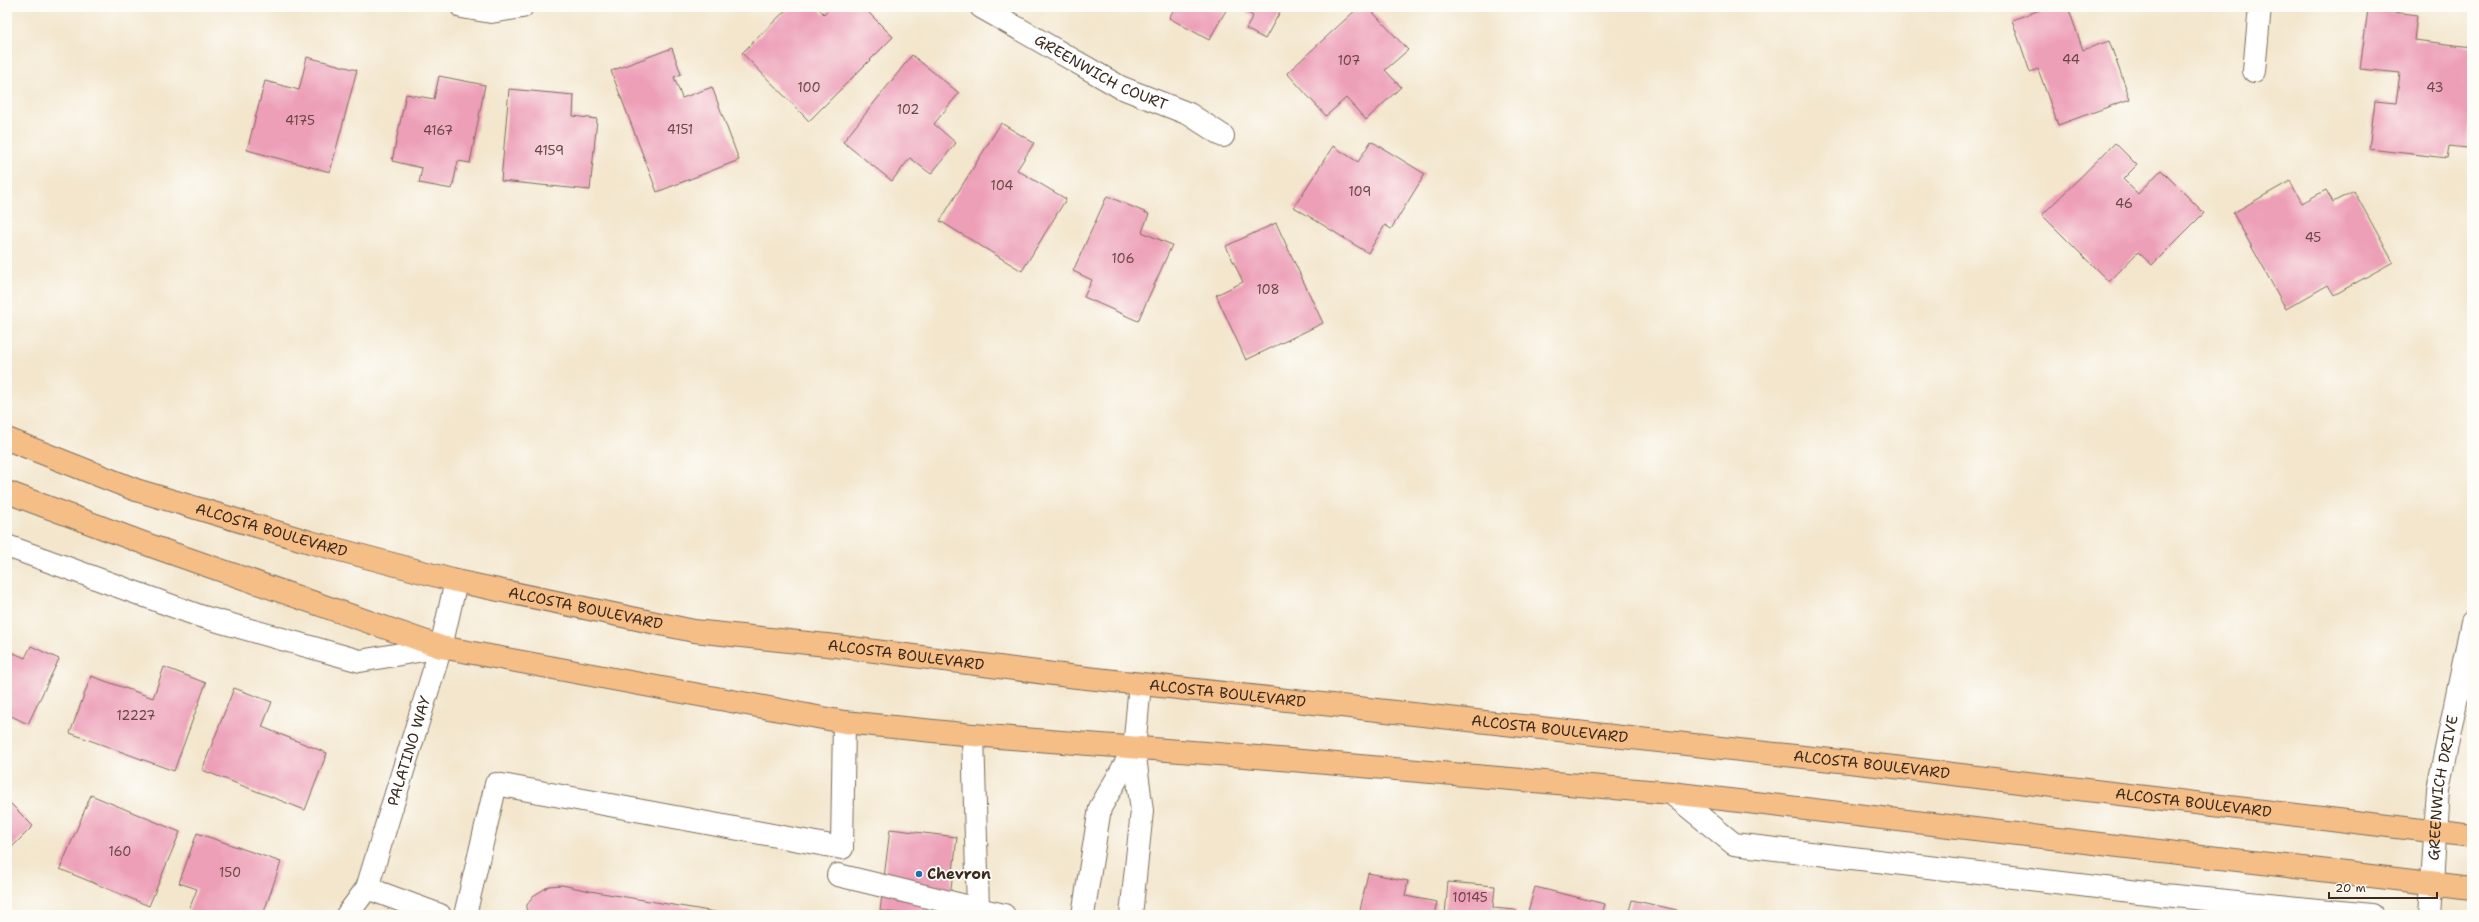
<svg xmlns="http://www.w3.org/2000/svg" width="2479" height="922" font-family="'Shantell Sans',sans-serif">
<rect width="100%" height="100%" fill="#fdfcf7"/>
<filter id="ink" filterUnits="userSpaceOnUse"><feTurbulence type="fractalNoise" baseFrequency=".025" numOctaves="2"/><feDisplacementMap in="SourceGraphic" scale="8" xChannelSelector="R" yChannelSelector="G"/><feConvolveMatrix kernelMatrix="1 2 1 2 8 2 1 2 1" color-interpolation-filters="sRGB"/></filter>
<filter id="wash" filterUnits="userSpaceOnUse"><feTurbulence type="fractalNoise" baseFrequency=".012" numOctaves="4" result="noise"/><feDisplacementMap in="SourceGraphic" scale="16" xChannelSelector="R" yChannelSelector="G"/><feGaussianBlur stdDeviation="0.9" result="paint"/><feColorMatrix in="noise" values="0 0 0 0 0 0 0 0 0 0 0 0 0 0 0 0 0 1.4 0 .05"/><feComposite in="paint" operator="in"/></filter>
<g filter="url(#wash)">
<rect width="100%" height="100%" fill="#f3e6cd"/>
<g id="blocks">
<!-- building -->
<g fill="#ed9fb7">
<path d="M 789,7 L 817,7 L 824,14 L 831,7 L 863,7 L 893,37 L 809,121 L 742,53 Z"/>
<path d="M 1175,7 L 1228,7 L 1209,40 L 1169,18 Z"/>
<path d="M 1238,7 L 1275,7 L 1281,10 L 1265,39 L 1246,29 L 1253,16 Z"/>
<path d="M 1359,7 L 1368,7 L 1408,50 L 1385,70 L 1401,87 L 1366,120 L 1346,98 L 1326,116 L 1287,73 Z"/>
<path d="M 2048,7 L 2068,7 L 2083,50 L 2109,41 L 2130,99 L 2058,125 L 2038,69 L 2030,72 L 2012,20 Z"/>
<path d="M 2368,9 L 2417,15 L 2414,40 L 2472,47 L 2472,108 L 2467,148 L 2449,146 L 2447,158 L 2369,149 L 2375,101 L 2396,103 L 2400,73 L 2360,69 Z"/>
<path d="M 672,48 L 681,74 L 674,77 L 682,98 L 712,87 L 739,160 L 657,192 L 611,71 Z"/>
<path d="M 912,55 L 959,93 L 934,124 L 956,143 L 931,174 L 910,158 L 892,181 L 843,142 Z"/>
<path d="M 307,57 L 357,70 L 330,172 L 247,150 L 265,81 L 299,90 Z"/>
<path d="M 439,76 L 485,85 L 470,163 L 458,161 L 452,189 L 419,183 L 422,168 L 392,161 L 406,94 L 434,99 Z"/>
<path d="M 509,89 L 574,95 L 573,116 L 597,119 L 590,190 L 501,181 Z"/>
<path d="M 1001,123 L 1034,143 L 1017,170 L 1066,199 L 1022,271 L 940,221 Z"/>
<path d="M 1371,141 L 1425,174 L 1391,229 L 1385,225 L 1368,253 L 1294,207 L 1333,146 L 1358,162 Z"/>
<path d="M 2115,143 L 2137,165 L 2123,179 L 2138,194 L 2161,170 L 2204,213 L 2152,265 L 2138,252 L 2109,282 L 2042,215 Z"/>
<path d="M 2290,181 L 2302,203 L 2326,190 L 2333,202 L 2354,191 L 2393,262 L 2334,295 L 2328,285 L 2286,309 L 2233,213 Z"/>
<path d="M 1107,196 L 1149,214 L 1142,232 L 1172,245 L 1138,321 L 1084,297 L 1092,280 L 1073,271 Z"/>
<path d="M 1276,223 L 1323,323 L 1246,360 L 1216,295 L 1243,282 L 1226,246 Z"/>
<path d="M 31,646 L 59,659 L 28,724 L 7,714 L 7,650 L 25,658 Z"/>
<path d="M 164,667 L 206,683 L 174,771 L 70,733 L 91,676 L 153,698 Z"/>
<path d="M 234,688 L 272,702 L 262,727 L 327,753 L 305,810 L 202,770 Z"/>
<path d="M 91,795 L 180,832 L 149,906 L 60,869 Z"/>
<path d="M 7,800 L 33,826 L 7,852 Z"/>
<path d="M 890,829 L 957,837 L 948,915 L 916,915 L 880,911 Z"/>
<path d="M 197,833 L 281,862 L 263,915 L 187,915 L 197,889 L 179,883 Z"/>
<path d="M 1368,873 L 1408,881 L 1405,896 L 1437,902 L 1434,915 L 1359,915 Z"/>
<path d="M 1448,882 L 1495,886 L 1493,908 L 1516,910 L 1515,915 L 1445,915 Z"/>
<path d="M 562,885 L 590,891 L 733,915 L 526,915 L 527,905 L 533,896 L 549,886 Z"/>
<path d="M 1535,887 L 1605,904 L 1602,915 L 1527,915 Z"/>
<path d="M 1632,900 L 1677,910 L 1676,915 L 1628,915 Z"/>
</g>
</g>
</g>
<g filter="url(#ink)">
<use href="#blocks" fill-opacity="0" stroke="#7b6c5b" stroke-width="1"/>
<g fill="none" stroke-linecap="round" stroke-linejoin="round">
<defs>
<g id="minor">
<path d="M 462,7 L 491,12 L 522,7"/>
<path id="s1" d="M 981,7 L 1120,87 L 1189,114 L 1223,136"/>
<path d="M 2254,71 L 2260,7"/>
<path d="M 7,546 L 200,616 L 360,661 L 441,647"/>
<path d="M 973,735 L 978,909 L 1004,915"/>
<path d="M 1671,793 L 1734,844 L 2164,895 L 2372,915"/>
<path d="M 838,875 L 978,909"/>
<path d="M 367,888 L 440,915"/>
<path id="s2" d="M 347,915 L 367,888 L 441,647 L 456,581"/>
<path d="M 465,915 L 496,784 L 842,848 L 844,722"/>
<path d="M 1083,915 L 1100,808 L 1134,749"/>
<path d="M 1131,915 L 1142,811 L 1134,749 L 1140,684"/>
<path id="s3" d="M 2430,915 L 2438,789 L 2472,622"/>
</g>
<g id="major">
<path id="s4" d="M 7,439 L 136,490 L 310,542 L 456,581 L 694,631 L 836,646 L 1069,676 L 1894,767 L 2472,836"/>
<path d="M 7,492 L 157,548 L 441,647 L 844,722 L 973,735 L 1257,757 L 1671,793 L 2472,888"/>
</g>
</defs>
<!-- minor casing -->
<use href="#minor" stroke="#7b6c5b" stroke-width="24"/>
<!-- major casing -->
<use href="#major" stroke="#7b6c5b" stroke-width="24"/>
<!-- minor -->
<use href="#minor" stroke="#fff" stroke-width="22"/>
<!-- major -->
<use href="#major" stroke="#f6be87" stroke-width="22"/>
</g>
</g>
<!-- markers -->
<circle fill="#1f6fb2" stroke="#fdfcf7" stroke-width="1.5" cx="919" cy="874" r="4"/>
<g text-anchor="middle" stroke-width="3.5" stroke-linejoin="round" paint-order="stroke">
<!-- number labels -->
<g font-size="13" fill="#684744">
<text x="2071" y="64">44</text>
<text x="1349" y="65">107</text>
<text x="809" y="92">100</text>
<text x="2435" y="92">43</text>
<text x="908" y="114">102</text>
<text x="300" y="125">4175</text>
<text x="680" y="134">4151</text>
<text x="438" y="135">4167</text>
<text x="549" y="155">4159</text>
<text x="1002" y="190">104</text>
<text x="1360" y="196">109</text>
<text x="2124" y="208">46</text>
<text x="2313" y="242">45</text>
<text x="1123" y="263">106</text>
<text x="1268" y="294">108</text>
<text x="136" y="720">12227</text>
<text x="120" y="856">160</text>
<text x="230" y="877">150</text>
<text x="1470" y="902">10145</text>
</g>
<!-- street labels -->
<g font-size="15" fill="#3b2a1e" stroke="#fdfcf7">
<text dy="5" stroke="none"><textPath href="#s1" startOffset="137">GREENWICH COURT</textPath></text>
<text dy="5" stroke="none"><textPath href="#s4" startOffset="280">ALCOSTA BOULEVARD</textPath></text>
<text dy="5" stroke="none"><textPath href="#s4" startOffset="604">ALCOSTA BOULEVARD</textPath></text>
<text dy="5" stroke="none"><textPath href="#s4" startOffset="928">ALCOSTA BOULEVARD</textPath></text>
<text dy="5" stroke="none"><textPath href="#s4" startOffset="1252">ALCOSTA BOULEVARD</textPath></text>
<text dy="5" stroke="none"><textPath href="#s4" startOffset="1576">ALCOSTA BOULEVARD</textPath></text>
<text dy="5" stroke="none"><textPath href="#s2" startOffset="177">PALATINO WAY</textPath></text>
<text dy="5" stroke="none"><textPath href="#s4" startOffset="1900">ALCOSTA BOULEVARD</textPath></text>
<text dy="5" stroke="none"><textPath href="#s3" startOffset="128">GREENWICH DRIVE</textPath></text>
<text dy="5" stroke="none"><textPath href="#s4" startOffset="2224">ALCOSTA BOULEVARD</textPath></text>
</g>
<!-- poi labels -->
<g font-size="15" font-weight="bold" fill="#3b2a1e" stroke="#fdfcf7" text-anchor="start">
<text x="927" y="879">Chevron</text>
</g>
</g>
<!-- margin -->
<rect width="2479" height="922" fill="none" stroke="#fdfcf7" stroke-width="24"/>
<!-- scale -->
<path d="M2329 892v6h108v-6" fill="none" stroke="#3b2a1e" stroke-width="2"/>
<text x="2335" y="892" font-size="12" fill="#3b2a1e" stroke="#fdfcf7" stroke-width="3" paint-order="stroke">20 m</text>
</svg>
